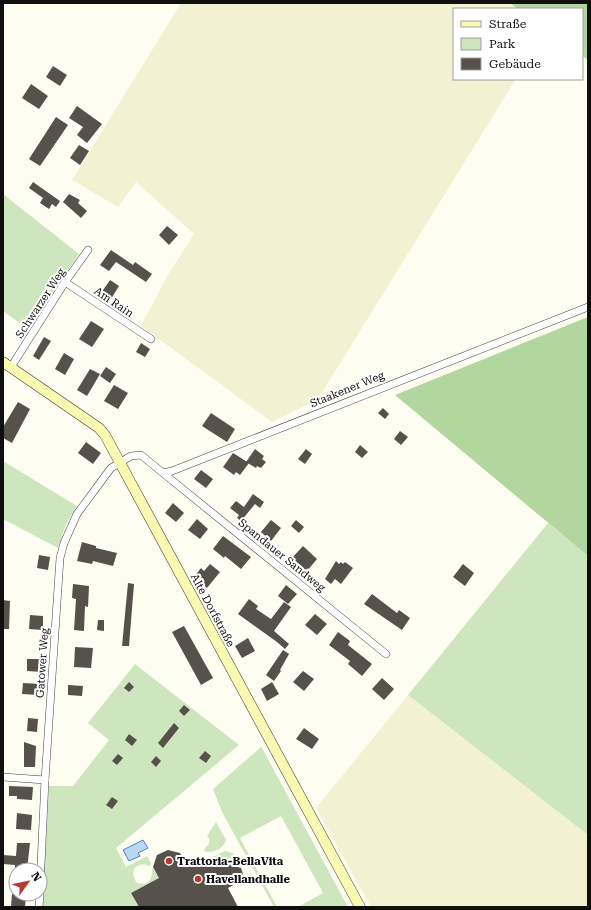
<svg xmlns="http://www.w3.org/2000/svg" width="591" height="910" font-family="'Roboto Serif',serif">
<rect width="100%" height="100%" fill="#fefdf2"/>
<!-- farmland -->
<g fill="#f2f2d3">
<path d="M 181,3 L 510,3 L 518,9 L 454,9 L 454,79 L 516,79 L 318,399 L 272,422 L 141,326 L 168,275 L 194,234 L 136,182 L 118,207 L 72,180 Z"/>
<path d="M 408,695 L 588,835 L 588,907 L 371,907 L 316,808 Z"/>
</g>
<!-- green -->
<g fill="#cee6bd">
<path d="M 3,194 L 79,254 L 28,329 L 3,311 Z"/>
<path d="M 3,461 L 77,506 L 66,524 L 58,548 L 3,519 Z"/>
<path d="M 548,523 L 588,556 L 588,835 L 408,695 Z"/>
<path d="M 135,664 L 239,745 L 116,848 L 126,867 L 147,856 L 151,863 L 150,866 C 147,865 143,864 140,865 C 131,867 132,877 137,883 L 145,884 C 153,880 151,875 153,867 L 157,875 L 161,877 L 131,893 L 139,907 L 42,907 L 49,786 L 73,786 L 109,740 L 88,723 Z"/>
<path d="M 261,747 L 262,748 L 348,907 L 298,907 L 323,893 L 281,816 L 240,838 L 277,907 L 274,907 L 222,812 L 213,789 Z"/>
<path d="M 216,822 L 226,840 C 223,849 213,854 204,851 L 205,848 C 209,845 210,843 209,838 L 207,836 Z"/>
<path d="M 225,851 L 233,853 L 242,869 L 226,864 L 224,860 L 220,859 L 217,860 L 211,858 Z"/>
</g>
<!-- forest -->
<g fill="#b1d69e">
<path d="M 510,3 L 588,3 L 588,60 L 582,56 L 582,9 L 518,9 Z"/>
<path d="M 588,317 L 588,556 L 395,395 Z"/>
</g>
<!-- water -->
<path fill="#bad7f2" stroke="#4784c3" d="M 143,840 L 148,848 L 138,853 L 140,856 L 129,861 L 123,850 Z"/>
<!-- building -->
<g fill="#57514c">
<path d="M 53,66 L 67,75 L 60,86 L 46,77 Z"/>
<path d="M 31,84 L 48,96 L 39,109 L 22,98 Z"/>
<path d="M 77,106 L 102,124 L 87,143 L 77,135 L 83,127 L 69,118 Z"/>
<path d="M 56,117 L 68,125 L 40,166 L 29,159 Z"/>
<path d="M 79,145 L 89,151 L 80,165 L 70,158 Z"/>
<path d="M 33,182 L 60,201 L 56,207 L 52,204 L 49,209 L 40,203 L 43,198 L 29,188 Z"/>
<path d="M 69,194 L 80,200 L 78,203 L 87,211 L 81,218 L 63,202 Z"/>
<path d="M 167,226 L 178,235 L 169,245 L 159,235 Z"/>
<path d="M 111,250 L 133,265 L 135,262 L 152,274 L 146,282 L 116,262 L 109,271 L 100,265 Z"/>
<path d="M 110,280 L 119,286 L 111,299 L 101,293 Z"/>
<path d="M 91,321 L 104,329 L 92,347 L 79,339 Z"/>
<path d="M 44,337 L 51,341 L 39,360 L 33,356 Z"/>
<path d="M 141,343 L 150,349 L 145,357 L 136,352 Z"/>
<path d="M 64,353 L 74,359 L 65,375 L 55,369 Z"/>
<path d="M 106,367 L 116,374 L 110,383 L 100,376 Z"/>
<path d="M 90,369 L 100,374 L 87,396 L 77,390 Z"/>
<path d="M 114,385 L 128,393 L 118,409 L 104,401 Z"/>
<path d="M 18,402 L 30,409 L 12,443 L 3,438 L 3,427 Z"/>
<path d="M 383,408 L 389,414 L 385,419 L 378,413 Z"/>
<path d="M 211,413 L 235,429 L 227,442 L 202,426 Z"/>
<path d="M 400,431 L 408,437 L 401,445 L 394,439 Z"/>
<path d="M 86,442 L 101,453 L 93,464 L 78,453 Z"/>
<path d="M 360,445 L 368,452 L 362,458 L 355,452 Z"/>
<path d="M 255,449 L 264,456 L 262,459 L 266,462 L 261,468 L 257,466 L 256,468 L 246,462 Z"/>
<path d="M 306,449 L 312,454 L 305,464 L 298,459 Z"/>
<path d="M 233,453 L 249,463 L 240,475 L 236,472 L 234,475 L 223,467 Z"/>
<path d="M 201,470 L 213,479 L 206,488 L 194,479 Z"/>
<path d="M 253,494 L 264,502 L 260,508 L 255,504 L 241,521 L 237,518 L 239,515 L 230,508 L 236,501 L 244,507 Z"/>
<path d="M 173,503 L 184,513 L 176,522 L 165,513 Z"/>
<path d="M 197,519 L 208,529 L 200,539 L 188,530 Z"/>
<path d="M 271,520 L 281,528 L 271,541 L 261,532 Z"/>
<path d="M 296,520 L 304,527 L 299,533 L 291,526 Z"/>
<path d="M 223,536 L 251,557 L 241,569 L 225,556 L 224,558 L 213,549 Z"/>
<path d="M 82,542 L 96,546 L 96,548 L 117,553 L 113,566 L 93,561 L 92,564 L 77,561 Z"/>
<path d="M 303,546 L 317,559 L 307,571 L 292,558 Z"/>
<path d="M 39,555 L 50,557 L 48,570 L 37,568 Z"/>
<path d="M 336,561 L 339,564 L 341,562 L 343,564 L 345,562 L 353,568 L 341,584 L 335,579 L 331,584 L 325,579 Z"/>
<path d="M 210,564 L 220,572 L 207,588 L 194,577 L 201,568 L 204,571 Z"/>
<path d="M 463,564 L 474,573 L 465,586 L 453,577 Z"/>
<path d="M 128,583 L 134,584 L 129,646 L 122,646 Z"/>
<path d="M 73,584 L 89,586 L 88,607 L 85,606 L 84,631 L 74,630 L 76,599 L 72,598 Z"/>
<path d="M 286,585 L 297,594 L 288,604 L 278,596 Z"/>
<path d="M 372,594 L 397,613 L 399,610 L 410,618 L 402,630 L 364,604 Z"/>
<path d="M 249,599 L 258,606 L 256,609 L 271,619 L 284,602 L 291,607 L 274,631 L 289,644 L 285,649 L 277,642 L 238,614 Z"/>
<path d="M 3,600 L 10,601 L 9,629 L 3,629 Z"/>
<path d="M 315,614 L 327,624 L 317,635 L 305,625 Z"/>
<path d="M 30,615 L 43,616 L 43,630 L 29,629 Z"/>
<path d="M 98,620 L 104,620 L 104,631 L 97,630 Z"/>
<path d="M 184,626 L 213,678 L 201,685 L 172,632 Z"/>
<path d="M 338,632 L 350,641 L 348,645 L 372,664 L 362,676 L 348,664 L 350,661 L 329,645 Z"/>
<path d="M 248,638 L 255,651 L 242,658 L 235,646 Z"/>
<path d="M 75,647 L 93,648 L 91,668 L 74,667 Z"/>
<path d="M 283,650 L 289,654 L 280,670 L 281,671 L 274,681 L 266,675 Z"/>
<path d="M 27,659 L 42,659 L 42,672 L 27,671 Z"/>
<path d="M 303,671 L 314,679 L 304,691 L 293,682 Z"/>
<path d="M 382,678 L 394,689 L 384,700 L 372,689 Z"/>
<path d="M 129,682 L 134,687 L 129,692 L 124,688 Z"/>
<path d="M 272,682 L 279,694 L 267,701 L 261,689 Z"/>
<path d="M 23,683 L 40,684 L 39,695 L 22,694 Z"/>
<path d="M 68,685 L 83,686 L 82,696 L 68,695 Z"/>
<path d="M 184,705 L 190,710 L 184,716 L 179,711 Z"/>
<path d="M 28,718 L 38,719 L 37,732 L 27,731 Z"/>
<path d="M 174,723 L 179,728 L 163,748 L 158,743 Z"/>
<path d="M 304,728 L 319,739 L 312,749 L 296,739 Z"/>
<path d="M 129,734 L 137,740 L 132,746 L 125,740 Z"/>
<path d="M 24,742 L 36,746 L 35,767 L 24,767 Z"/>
<path d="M 205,751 L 211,756 L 206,763 L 199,758 Z"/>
<path d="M 118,754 L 123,758 L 117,765 L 112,761 Z"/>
<path d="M 156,756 L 161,761 L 156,767 L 151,762 Z"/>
<path d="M 9,786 L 33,787 L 32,800 L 17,799 L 17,796 L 9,796 Z"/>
<path d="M 112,797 L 118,801 L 112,809 L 106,805 Z"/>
<path d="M 17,813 L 32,815 L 31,830 L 16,829 Z"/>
<path d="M 17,843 L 30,843 L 27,870 L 15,870 L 15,865 L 3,864 L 3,855 L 16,856 Z"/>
<path d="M 168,850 L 180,853 L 184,860 L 198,866 L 207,863 L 209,858 L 216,861 L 220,859 L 224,860 L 226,864 L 241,868 L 243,874 L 242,878 L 238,880 L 239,882 L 228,888 L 238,907 L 139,907 L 131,893 L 159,878 L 153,867 L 157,855 Z"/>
<path d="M 12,894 L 26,894 L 25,907 L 11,906 Z"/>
</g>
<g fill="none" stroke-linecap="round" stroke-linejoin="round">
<defs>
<g id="street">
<path d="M 65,282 L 151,339"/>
<path d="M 11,367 L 65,282 L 88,250"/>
<path d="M 163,473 L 386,654"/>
<path d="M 3,777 L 45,780"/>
<path d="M 40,885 L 45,780 L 60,558 L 64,543 L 77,514 L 111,468 L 131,456 L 141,455 L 163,473 L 172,471 L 588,307"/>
<path d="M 39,907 L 40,894"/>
</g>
<path id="secondary" d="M 3,362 L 99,428 L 105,435 L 360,907"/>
</defs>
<!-- street casing -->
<use href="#street" stroke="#424242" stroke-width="8"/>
<!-- secondary casing -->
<use href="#secondary" stroke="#313131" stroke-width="11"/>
<!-- street -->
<use href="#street" stroke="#fff" stroke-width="7"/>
<!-- secondary -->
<use href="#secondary" stroke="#f9f9b2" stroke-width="10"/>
</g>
<!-- markers -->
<g fill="#b53931" stroke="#fff" stroke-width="1.5">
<circle cx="169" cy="861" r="4"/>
<circle cx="198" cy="879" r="4"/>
</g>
<g text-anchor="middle" stroke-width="4" stroke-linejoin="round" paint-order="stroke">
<!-- street labels -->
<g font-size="11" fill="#0f0f0f" stroke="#fff">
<text transform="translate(114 302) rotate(34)" y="4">Am Rain</text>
<text transform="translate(40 303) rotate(-57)" y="4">Schwarzer Weg</text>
<text transform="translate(347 389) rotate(-22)" y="4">Staakener Weg</text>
<text transform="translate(282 555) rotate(39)" y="4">Spandauer Sandweg</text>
<text transform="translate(213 610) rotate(62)" y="4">Alte Dorfstraße</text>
<text transform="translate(42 663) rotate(-86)" y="4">Gatower Weg</text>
</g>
<!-- poi labels -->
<g font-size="11" font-weight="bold" fill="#0f0f0f" stroke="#fff" text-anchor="start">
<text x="177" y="865">Trattoria-BellaVita</text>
<text x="206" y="883">Havellandhalle</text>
</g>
</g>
<!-- border -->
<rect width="591" height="910" fill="none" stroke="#0f0f0f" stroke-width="8"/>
<!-- legend -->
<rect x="453" y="8" width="130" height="72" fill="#ffffff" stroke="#9f9f9f"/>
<rect x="461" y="21" width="20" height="6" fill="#f9f9b2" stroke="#9f9f9f"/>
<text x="489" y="28" font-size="12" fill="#0f0f0f">Straße</text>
<rect x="461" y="38" width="20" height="12" fill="#cee6bd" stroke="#9f9f9f"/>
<text x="489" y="48" font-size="12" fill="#0f0f0f">Park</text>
<rect x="461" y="58" width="20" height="12" fill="#57514c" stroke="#9f9f9f"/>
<text x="489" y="68" font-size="12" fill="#0f0f0f">Gebäude</text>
<!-- north arrow -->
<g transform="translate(28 882) rotate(57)"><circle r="19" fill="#ffffff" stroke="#9f9f9f"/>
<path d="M0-3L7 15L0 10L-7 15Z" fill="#b53931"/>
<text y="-6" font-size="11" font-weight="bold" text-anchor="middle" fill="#0f0f0f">N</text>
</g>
</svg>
